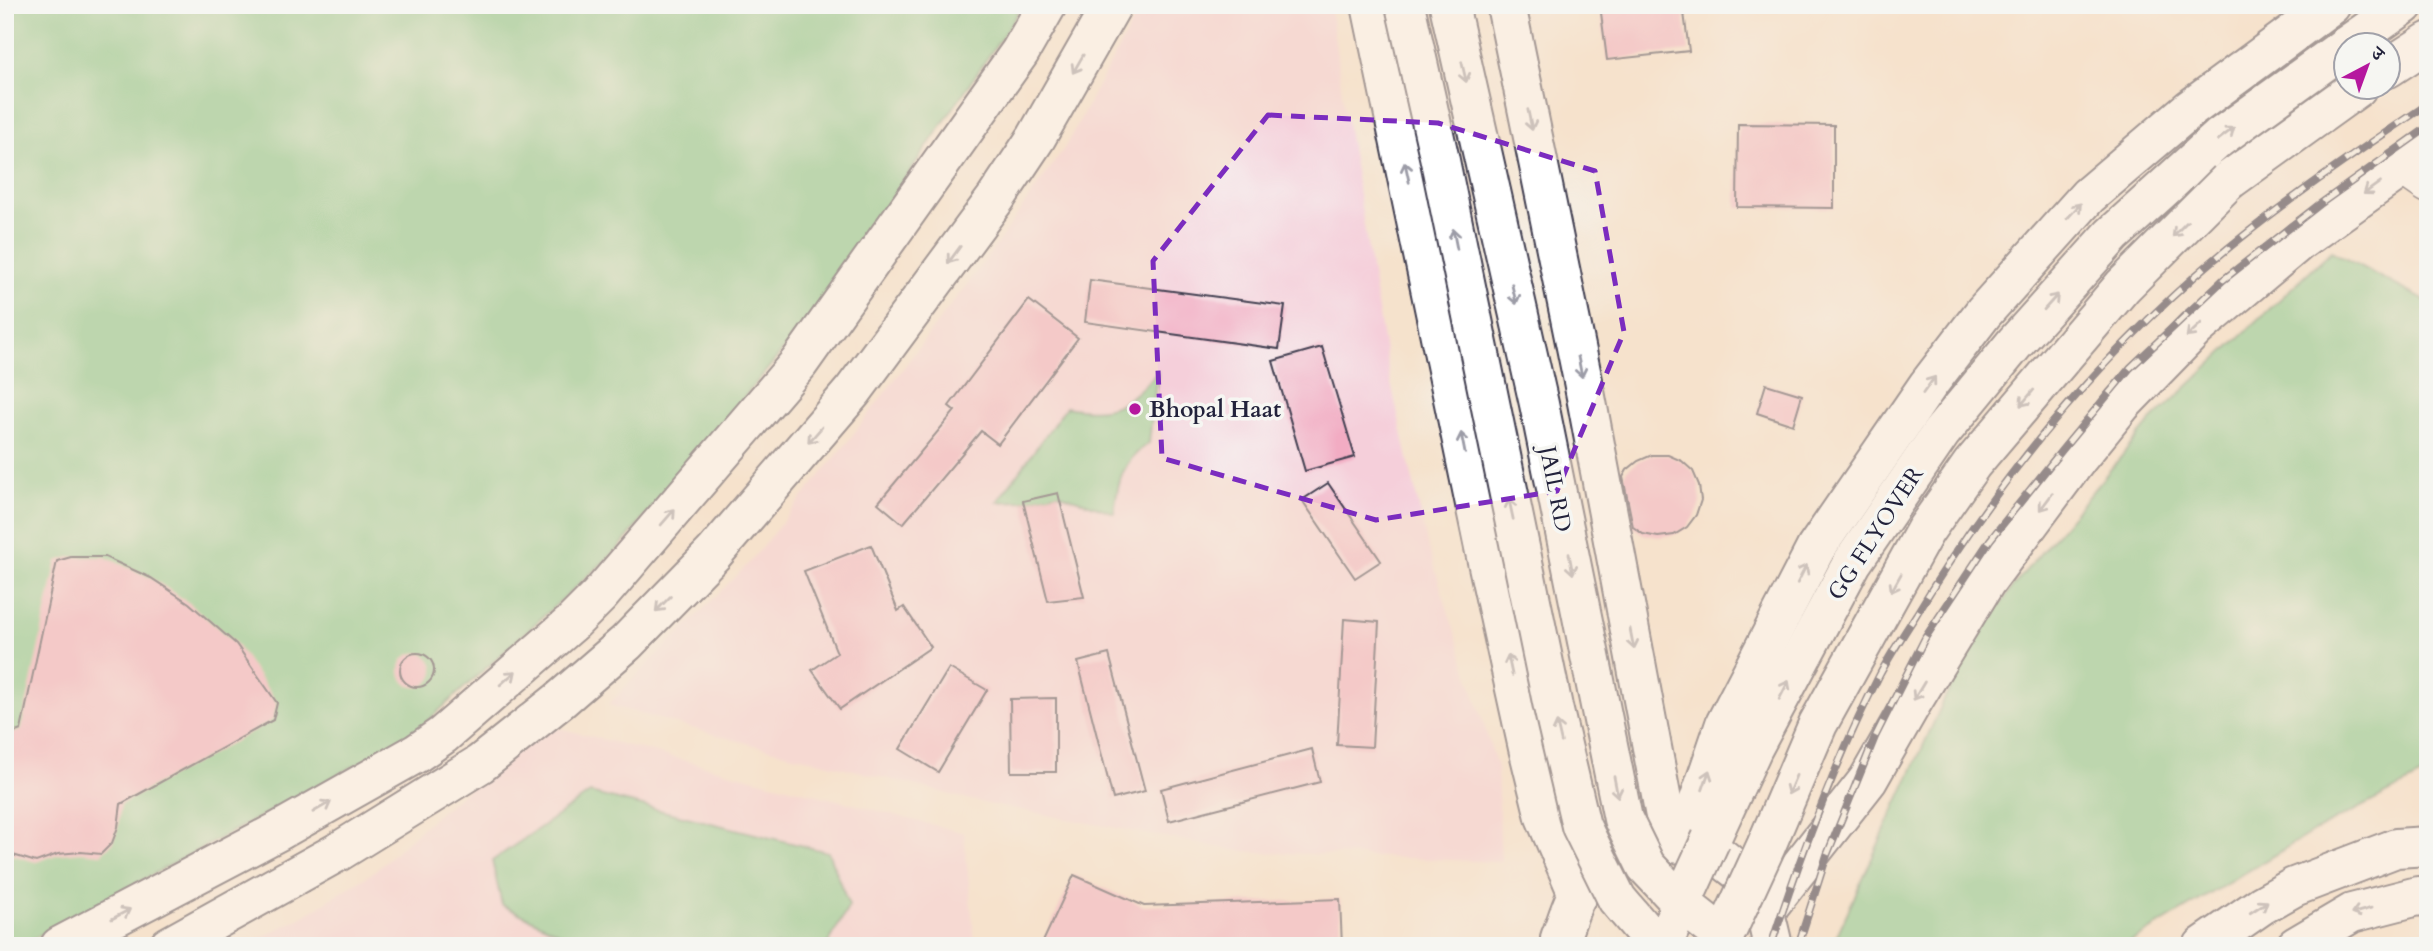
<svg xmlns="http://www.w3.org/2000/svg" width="2433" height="951" font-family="Cardo,'Noto Serif Devanagari',serif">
<rect width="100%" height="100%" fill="#f6f6f2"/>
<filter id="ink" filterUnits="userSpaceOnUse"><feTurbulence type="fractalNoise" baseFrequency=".0143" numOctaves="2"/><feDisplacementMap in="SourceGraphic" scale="14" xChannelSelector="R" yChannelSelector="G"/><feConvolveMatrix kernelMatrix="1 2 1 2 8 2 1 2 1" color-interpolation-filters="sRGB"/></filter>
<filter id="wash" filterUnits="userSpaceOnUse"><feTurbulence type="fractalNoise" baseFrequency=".00686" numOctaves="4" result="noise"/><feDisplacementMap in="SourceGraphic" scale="28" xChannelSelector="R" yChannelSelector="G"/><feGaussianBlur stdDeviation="1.57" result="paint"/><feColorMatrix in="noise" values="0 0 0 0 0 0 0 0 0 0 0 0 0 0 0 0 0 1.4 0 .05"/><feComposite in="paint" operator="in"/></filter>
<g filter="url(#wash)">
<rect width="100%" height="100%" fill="#f5e2cc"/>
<!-- built -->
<g fill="#f5cfda">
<path d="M 1142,5 L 1330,5 L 1342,93 L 1388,370 L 1427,543 L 1497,767 L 1501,862 L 1239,851 L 988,804 L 750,744 L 608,705 L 749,563 L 842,449 L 986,259 L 1065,147 Z"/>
<path d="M 547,725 L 964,833 L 975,946 L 244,946 L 301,918 L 372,873 L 439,813 Z"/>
</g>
<!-- green -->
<g fill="#78c889" stroke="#4d7562" stroke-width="2">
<path d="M 22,5 L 1021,5 L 1016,16 L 811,317 L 618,549 L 422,726 L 397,743 L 20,946 L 5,946 L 5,9 Z"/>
<path d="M 2331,251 L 2428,302 L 2428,773 L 2314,831 L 2124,946 L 1832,946 L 1944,700 L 1971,649 L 2013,586 L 2151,421 Z"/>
<path d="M 1157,373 L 1149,443 C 1121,462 1118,482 1114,513 L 1058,493 L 1023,501 L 997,502 L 1066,407 C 1112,416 1125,405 1157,373 Z"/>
<path d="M 590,793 L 828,852 L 849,906 L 827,946 L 587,946 L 502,905 L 492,861 Z"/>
</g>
<g id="blocks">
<!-- building -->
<g fill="#f2acc3">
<path d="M 1600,5 L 1683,5 L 1689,51 L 1607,60 Z"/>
<path d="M 1738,124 L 1834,125 L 1834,208 L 1737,207 Z"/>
<path d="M 1090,280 L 1285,306 L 1279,349 L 1085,322 Z"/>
<path d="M 1029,300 L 1078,338 L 998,444 L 981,431 L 903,524 L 878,503 L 955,411 L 949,406 Z"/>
<path d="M 1322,347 L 1355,457 L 1305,471 L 1273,361 Z"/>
<path d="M 1766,384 L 1802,395 L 1793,425 L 1757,413 Z"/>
<path d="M 1652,455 L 1668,455 L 1682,461 L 1693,471 L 1699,485 L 1701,500 L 1696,515 L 1687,527 L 1674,535 L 1658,537 L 1643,534 L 1633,527 L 1623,477 L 1627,470 L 1638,461 Z"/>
<path d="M 1328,483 L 1381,561 L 1355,578 L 1302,500 Z"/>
<path d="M 1058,493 L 1084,597 L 1048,601 L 1023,501 Z"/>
<path d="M 871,545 L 898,611 L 904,607 L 931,647 L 840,709 L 812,670 L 837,653 L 804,571 Z"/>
<path d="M 71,557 L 105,557 L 151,578 L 189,603 L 236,644 L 277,703 L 273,720 L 121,804 L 118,827 L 112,843 L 101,854 L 81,852 L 58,854 L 36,862 L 13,855 L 5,847 L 5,736 L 21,730 L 57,561 Z"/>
<path d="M 1344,619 L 1379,622 L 1372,747 L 1337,745 Z"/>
<circle cx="417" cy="670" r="17"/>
<path d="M 1109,654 L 1145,791 L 1113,799 L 1078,662 Z"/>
<path d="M 949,668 L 987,690 L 938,772 L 900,749 Z"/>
<path d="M 1056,698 L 1056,772 L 1011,772 L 1010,699 Z"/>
<path d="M 1312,749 L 1320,782 L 1169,821 L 1161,789 Z"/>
<path d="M 1074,875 L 1144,906 L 1340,899 L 1342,946 L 1041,946 Z"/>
</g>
</g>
</g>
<g filter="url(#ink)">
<use href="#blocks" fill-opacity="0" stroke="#423f51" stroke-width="2"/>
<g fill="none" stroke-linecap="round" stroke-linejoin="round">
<defs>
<path id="street" d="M 2402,166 L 2428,184"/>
<g id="secondary">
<path d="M 1371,5 L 1485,552 L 1528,748 L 1545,817 L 1578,894"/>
<path d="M 1506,5 L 1583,381 L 1670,843"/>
<path d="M 60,946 L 277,832 L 417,753 L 443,735 L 572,623 L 599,596 L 799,363 L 1020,52 L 1047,5"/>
<path d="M 169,946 L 338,852 L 480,764 L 559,701 L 626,643 L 714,553 L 853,391 L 996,198 L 1036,138 L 1112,5"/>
<path d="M 2203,946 L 2262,905 L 2294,887 L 2396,848 L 2428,846"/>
<path d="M 2296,946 L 2352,913 L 2418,896 L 2428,897"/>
</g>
<g id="primary">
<path d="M 2346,46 L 2404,5"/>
<path d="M 2388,68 L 2428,42"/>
<path d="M 2228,181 L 2357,88"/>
<path d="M 1711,839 L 1753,748 L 1852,563 L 1941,433 L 2015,343 L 2112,235 L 2219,138 L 2346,46"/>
<path d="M 1684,844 L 1725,724 L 1816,548 L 1928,385 L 1984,312 L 2088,196 L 2190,109 L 2331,5"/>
<path d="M 1765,911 L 1868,780 L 1913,701 L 1985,583 L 2079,457 L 2122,404 L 2196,328 L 2301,240 L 2428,149"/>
<path d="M 1561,946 L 1560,938 C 1568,919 1573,895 1587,880 C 1618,846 1675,832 1716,854 C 1722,857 1727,863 1733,867 C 1739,872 1749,877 1753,884 C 1764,903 1768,925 1773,946"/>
</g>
</defs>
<!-- street casing -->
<use href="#street" stroke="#423f51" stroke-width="40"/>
<!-- secondary casing -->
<use href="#secondary" stroke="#423f51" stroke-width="42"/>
<!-- primary casing -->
<use href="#primary" stroke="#423f51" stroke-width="42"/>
<!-- street -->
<use href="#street" stroke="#fff" stroke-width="37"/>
<!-- secondary -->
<use href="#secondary" stroke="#fff" stroke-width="38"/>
<!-- primary -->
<use href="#primary" stroke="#fff" stroke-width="38"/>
<defs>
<g id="rail">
<path d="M 1771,946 C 1801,854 1835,762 1879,676 C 1890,655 1903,635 1916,615 C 1991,490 2085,374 2194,277 C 2267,213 2348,158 2428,104"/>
<path d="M 1798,946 L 1827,855 L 1875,737 L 1925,638 L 1990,540 L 2062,450 L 2130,368 L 2223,280 L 2320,204 L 2428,127"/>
</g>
</defs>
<!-- rail casing -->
<use href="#rail" stroke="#22223b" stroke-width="8"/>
<!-- rail -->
<use href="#rail" stroke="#f6f6f2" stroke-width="5" stroke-dasharray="16" stroke-linecap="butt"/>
<defs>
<g id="secondary-bridge">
<path d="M 1405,5 L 1439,156 L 1553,707 L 1581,826 L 1617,899 L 1657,946"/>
<path d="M 1449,5 L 1539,404 L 1623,819 L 1646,866 L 1681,903 L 1724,937"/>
</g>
<g id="primary-bridge">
<path d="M 1662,946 L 1711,839"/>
<path d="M 1720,946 L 1766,846 L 1818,724 L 1925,531 L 1972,464 L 2123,286 L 2228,181"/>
</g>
</defs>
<!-- secondary-bridge casing -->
<use href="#secondary-bridge" stroke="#423f51" stroke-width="42" stroke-linecap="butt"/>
<!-- primary-bridge casing -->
<use href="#primary-bridge" stroke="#423f51" stroke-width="42" stroke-linecap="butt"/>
<!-- secondary-bridge -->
<use href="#secondary-bridge" stroke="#fff" stroke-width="38"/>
<!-- primary-bridge -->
<use href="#primary-bridge" stroke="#fff" stroke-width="38"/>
</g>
<!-- one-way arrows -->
<defs><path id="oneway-shaft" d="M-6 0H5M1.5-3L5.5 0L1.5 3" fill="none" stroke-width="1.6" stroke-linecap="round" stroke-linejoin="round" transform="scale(1.75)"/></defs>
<g stroke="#9c9ca7">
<use href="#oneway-shaft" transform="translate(1078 64) rotate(120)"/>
<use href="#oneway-shaft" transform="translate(1464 72) rotate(77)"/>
<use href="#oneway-shaft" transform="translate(1530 120) rotate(78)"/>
<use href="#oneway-shaft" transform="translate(2226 134) rotate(-37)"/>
<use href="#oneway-shaft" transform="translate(1407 172) rotate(-102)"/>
<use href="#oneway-shaft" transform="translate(2372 188) rotate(144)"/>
<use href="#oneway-shaft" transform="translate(2074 211) rotate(-48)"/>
<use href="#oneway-shaft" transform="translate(2180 229) rotate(135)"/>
<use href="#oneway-shaft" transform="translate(1455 239) rotate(-101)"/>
<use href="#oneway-shaft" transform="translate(954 255) rotate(126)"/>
<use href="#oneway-shaft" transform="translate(1514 294) rotate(77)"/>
<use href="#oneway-shaft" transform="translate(2051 302) rotate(-48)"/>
<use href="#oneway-shaft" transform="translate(2194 330) rotate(136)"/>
<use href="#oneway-shaft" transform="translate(1580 367) rotate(79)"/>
<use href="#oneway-shaft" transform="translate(1929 385) rotate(-54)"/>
<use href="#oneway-shaft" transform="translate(2027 398) rotate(130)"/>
<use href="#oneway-shaft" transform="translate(815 435) rotate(131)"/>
<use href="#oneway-shaft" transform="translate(1463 443) rotate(-101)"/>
<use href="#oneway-shaft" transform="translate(2046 502) rotate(127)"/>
<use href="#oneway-shaft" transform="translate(1511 509) rotate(-102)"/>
<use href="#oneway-shaft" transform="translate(668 517) rotate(-49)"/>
<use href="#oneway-shaft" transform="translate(1571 564) rotate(79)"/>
<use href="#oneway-shaft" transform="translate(1802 574) rotate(-63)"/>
<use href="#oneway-shaft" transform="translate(1896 583) rotate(119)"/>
<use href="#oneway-shaft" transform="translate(663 604) rotate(135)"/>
<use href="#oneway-shaft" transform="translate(1632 639) rotate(79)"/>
<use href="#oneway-shaft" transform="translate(1510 665) rotate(-102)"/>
<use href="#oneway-shaft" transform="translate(508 678) rotate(-41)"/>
<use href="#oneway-shaft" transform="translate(1784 690) rotate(-63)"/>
<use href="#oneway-shaft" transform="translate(1919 691) rotate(121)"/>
<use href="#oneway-shaft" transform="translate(1559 732) rotate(-103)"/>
<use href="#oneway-shaft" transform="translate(1706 780) rotate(-71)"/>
<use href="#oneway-shaft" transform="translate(1792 785) rotate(113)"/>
<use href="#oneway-shaft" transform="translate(1616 787) rotate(79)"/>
<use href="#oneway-shaft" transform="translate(322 807) rotate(-30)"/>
<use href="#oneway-shaft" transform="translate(2259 907) rotate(-33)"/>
<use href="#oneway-shaft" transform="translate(2361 911) rotate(164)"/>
<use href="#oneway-shaft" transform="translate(121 914) rotate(-28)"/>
</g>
</g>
<!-- marked area -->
<path d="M0 0H2433V951H0ZM 1268,115 L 1438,123 L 1595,171 L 1624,332 L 1557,491 L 1376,520 L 1162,458 L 1153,261 Z" fill="#f5e2cc" fill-opacity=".55" fill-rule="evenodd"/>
<path fill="none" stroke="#7b2cbf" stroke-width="5" stroke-dasharray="14 9" stroke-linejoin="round" d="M 1268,115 L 1438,123 L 1595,171 L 1624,332 L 1557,491 L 1376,520 L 1162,458 L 1153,261 Z"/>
<!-- markers -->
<circle fill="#b5179e" stroke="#f6f6f2" stroke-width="2.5" cx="1135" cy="409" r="7"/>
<g text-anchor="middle" stroke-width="7" stroke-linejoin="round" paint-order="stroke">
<!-- poi labels -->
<g font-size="23" font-weight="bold" fill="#22223b" stroke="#f6f6f2" text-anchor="start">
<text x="1149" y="417">Bhopal Haat</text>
</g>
<!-- street labels -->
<g font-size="23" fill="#22223b" stroke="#f6f6f2">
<text transform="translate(1556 489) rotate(79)" y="8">JAIL RD</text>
<text transform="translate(1875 533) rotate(-57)" y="8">GG FLYOVER</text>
</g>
</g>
<!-- margin -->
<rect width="2433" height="951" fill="none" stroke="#f6f6f2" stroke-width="28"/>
<!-- north arrow -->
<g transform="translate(2367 66) rotate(41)"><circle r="33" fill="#f6f6f2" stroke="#a1a1a9" stroke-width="2"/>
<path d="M0-5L12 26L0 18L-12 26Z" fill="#b5179e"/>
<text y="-10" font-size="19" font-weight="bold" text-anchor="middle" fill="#22223b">उ</text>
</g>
</svg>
